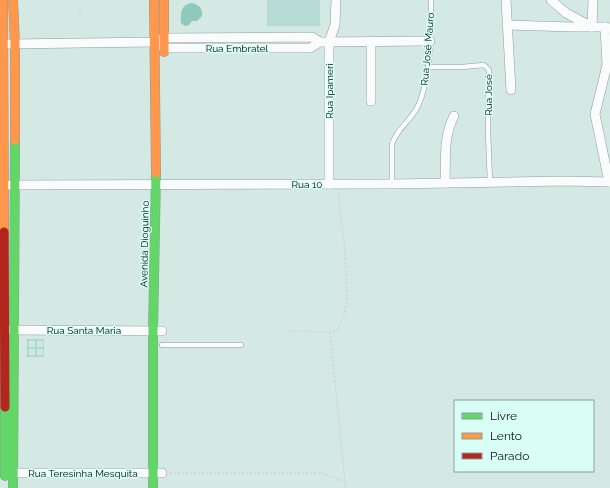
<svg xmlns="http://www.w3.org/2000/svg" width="610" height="488" font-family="Raleway,sans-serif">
<defs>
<pattern id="industrial-grid" width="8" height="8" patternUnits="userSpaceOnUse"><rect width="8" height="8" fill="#c7eae3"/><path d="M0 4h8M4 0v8" fill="none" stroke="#a9c8c2"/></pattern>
</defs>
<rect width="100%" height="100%" fill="#d4e8e4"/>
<!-- industrial -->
<path fill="url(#industrial-grid)" d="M 27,339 L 44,339 L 44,357 L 26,357 Z"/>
<!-- pitch -->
<rect fill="#b6dbd4" x="267" y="0" width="53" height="26"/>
<!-- water -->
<path fill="#8ec8be" d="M 191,3 C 199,4 203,9 202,16 L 197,21 L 192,21 L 189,25 L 185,26 L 181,23 C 181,13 180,6 191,3 Z"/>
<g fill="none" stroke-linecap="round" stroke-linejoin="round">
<defs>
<g id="lane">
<path d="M 428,67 L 462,67 L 484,65 L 489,70 L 488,132 L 490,182"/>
<path d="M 392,184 L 392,144 C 397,128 411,121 418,106 C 431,78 431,31 431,0"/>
<path d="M 162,345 L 241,345"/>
</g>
<g id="street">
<path d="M 506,0 L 511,90"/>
<path d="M 551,0 L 566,13 L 592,27 L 593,0"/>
<path d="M 507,25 L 572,27 L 605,27 L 610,28"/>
<path d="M 605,27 L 607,65 L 595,114 L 609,182"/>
<path d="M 371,42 L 371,101"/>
<path d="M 10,44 L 154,42 L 164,38 L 312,37 L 320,42 L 430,41"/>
<path d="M 161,46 L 164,48 L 310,48 L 320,42"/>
<path d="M 445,183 C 446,160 443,137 454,116"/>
<path d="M 329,184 L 329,42 L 335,25 L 336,0"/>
<path d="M 10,185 L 392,184 L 564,181 L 610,182"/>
<path d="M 11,330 L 162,331"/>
<path d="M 8,473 L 162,473"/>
</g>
<g id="fast">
<path d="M 5,407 L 5,476"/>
<path d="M 13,488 L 15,140"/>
<path d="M 153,488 L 153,331 L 156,173"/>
</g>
<g id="slow">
<path d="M 3,0 L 4,232"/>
<path d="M 13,0 L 15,44 L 15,140"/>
<path d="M 154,0 L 156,173"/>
<path d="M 164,0 L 164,52"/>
</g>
<path id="jam" d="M 4,232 L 5,407"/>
</defs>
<!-- lane casing -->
<use href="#lane" stroke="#8e9d9a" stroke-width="5.5"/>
<!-- street casing -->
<use href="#street" stroke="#8e9d9a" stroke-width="10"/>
<!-- fast casing -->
<use href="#fast" stroke="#8e9d9a" stroke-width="10"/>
<!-- slow casing -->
<use href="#slow" stroke="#8e9d9a" stroke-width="10"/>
<!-- jam casing -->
<use href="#jam" stroke="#8e9d9a" stroke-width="10"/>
<!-- path -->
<g stroke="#cfd5d4" stroke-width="1.5" stroke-dasharray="2 2" stroke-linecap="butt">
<path d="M 79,17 L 81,5"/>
<path d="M 289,331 L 330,332 L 337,330 L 342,321 L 347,303 L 345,251 L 338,192"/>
<path d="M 330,332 L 345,481"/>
<path d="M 170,473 L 322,473 L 345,482 L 345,488"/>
</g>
<!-- lane -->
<use href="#lane" stroke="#f9fcfb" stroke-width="4.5"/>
<!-- street -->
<use href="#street" stroke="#f9fcfb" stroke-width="9"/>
<!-- fast -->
<use href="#fast" stroke="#63d668" stroke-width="9"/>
<!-- slow -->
<use href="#slow" stroke="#ff974d" stroke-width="9"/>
<!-- jam -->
<use href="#jam" stroke="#b3261e" stroke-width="9"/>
</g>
<g text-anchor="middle" stroke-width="3" stroke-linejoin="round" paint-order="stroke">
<!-- street labels -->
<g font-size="10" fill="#061411" stroke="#d9fef6">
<text x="237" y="52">Rua Embratel</text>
<text transform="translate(427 49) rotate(-85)" y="4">Rua José Mauro</text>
<text transform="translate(329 91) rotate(-90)" y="4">Rua Ipameri</text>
<text transform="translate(488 95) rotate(-90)" y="4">Rua José</text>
<text x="307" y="188">Rua 10</text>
<text transform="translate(144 244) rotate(-89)" y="4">Avenida Dioguinho</text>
<text x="84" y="334">Rua Santa Maria</text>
<text x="83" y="477">Rua Teresinha Mesquita</text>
</g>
</g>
<!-- legend -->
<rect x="454" y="400" width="140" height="72" fill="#d9fef6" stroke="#85a09a"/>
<rect x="462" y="413" width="20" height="6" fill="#63d668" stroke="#85a09a"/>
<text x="490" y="420" font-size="12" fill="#061411">Livre</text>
<rect x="462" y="433" width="20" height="6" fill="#ff974d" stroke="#85a09a"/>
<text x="490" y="440" font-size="12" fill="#061411">Lento</text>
<rect x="462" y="453" width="20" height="6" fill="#b3261e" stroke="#85a09a"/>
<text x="490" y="460" font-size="12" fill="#061411">Parado</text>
</svg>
